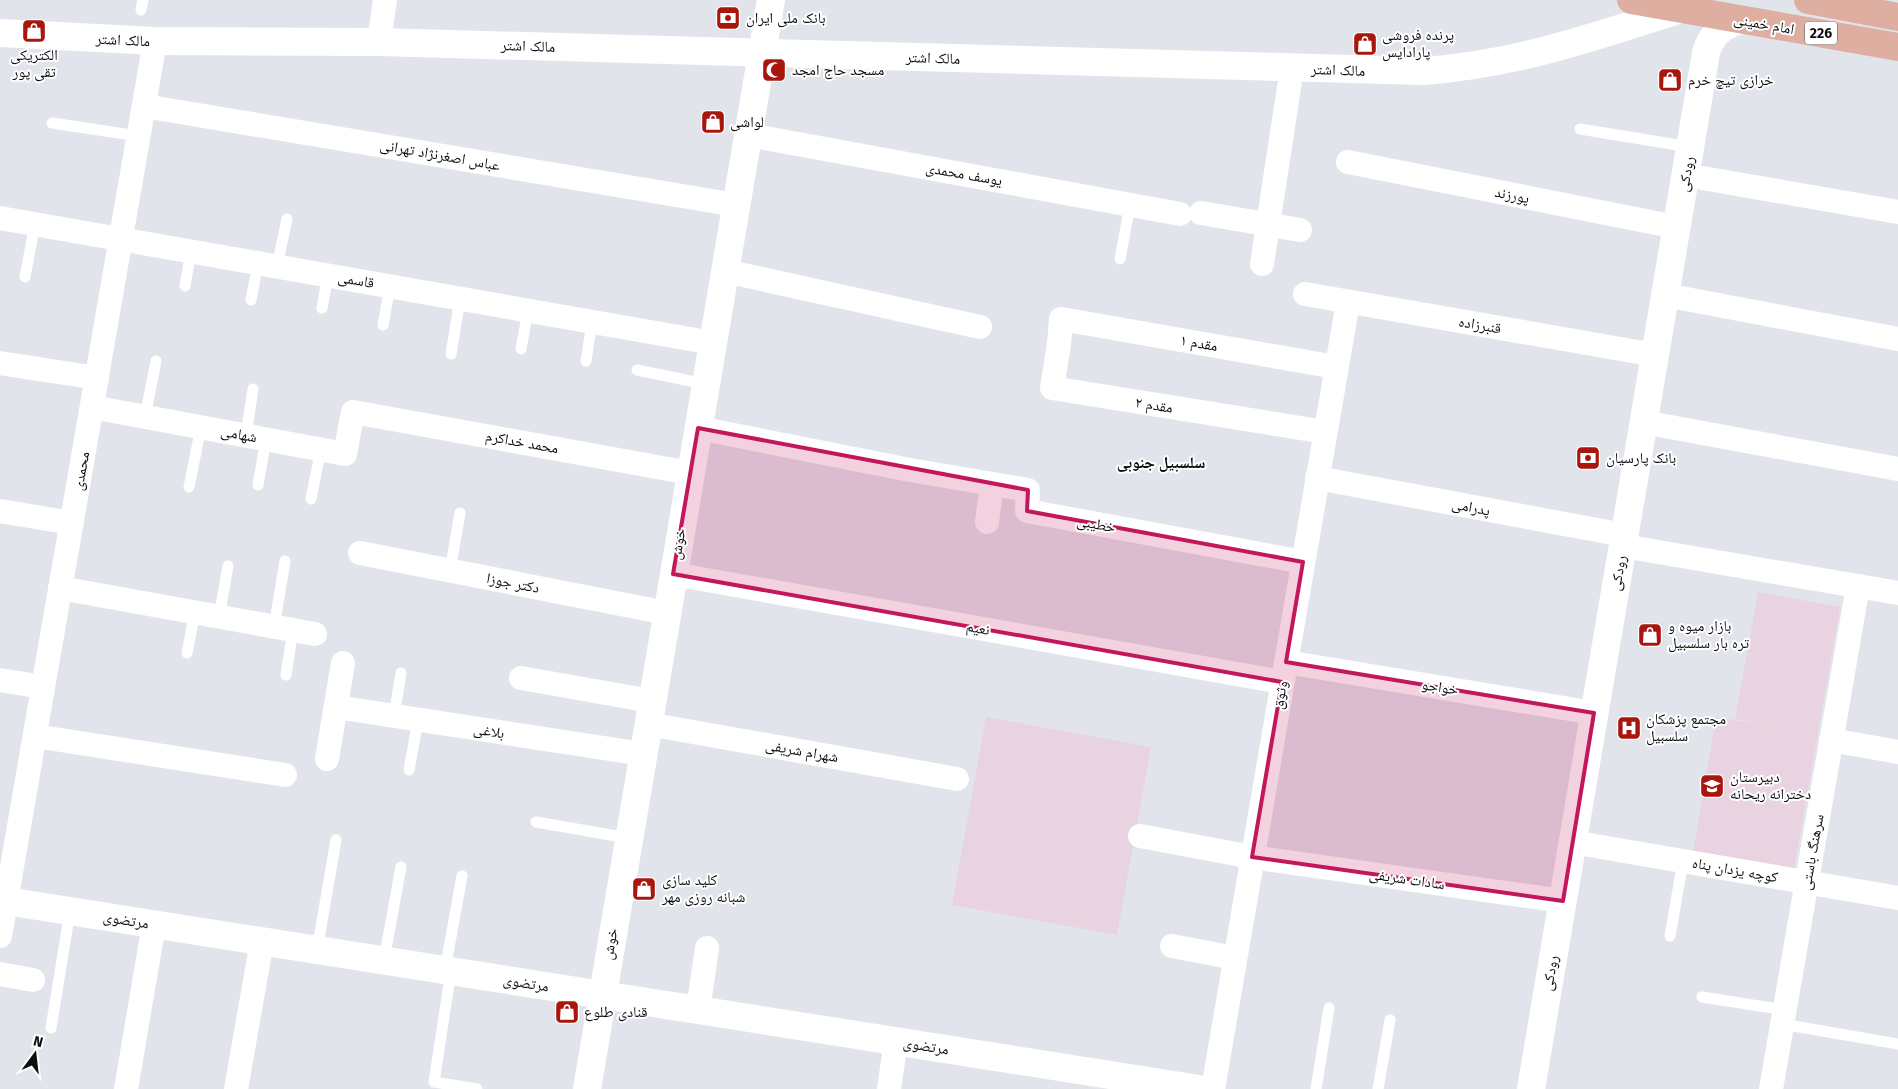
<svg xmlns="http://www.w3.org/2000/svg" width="1898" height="1089" font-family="'Fira Sans','Noto Naskh Arabic',sans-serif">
<rect width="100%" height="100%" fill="#e2e4ec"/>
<!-- education -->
<g fill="#e9d3e0">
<path d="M 1758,592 L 1840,607 L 1794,870 L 1693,853 L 1716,717 L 1784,728 L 1735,719 Z"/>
<path d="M 986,717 L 1151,747 L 1117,935 L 952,905 Z"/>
</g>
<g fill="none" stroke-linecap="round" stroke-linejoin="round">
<!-- lane -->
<g stroke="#fff" stroke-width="11">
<path d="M 141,10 L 143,0"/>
<path d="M 52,123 L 138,136"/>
<path d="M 1580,129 L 1690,147"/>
<path d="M 1120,259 L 1130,205"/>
<path d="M 277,266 L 287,219"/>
<path d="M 25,277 L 35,224"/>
<path d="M 185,286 L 191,251"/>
<path d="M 251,300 L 258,263"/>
<path d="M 322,308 L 328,275"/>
<path d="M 383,325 L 390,286"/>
<path d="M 521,349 L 528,311"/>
<path d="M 451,354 L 460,299"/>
<path d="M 586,361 L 592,322"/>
<path d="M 637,370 L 705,384"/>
<path d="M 145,417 L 156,361"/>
<path d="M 246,435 L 253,389"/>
<path d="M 258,485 L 266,439"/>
<path d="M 189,487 L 201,427"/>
<path d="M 311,499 L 321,449"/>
<path d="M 450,571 L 460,513"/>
<path d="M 219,617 L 228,566"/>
<path d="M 274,627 L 285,561"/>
<path d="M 187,653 L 195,612"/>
<path d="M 286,675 L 293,630"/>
<path d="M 394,716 L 401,673"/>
<path d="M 409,770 L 418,720"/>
<path d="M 536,822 L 628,838"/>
<path d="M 1670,936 L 1683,861"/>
<path d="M 317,950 L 336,840"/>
<path d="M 384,960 L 401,867"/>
<path d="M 445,970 L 462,876"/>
<path d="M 451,971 L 434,1082 L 477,1089"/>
<path d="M 1702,997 L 1785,1010"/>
<path d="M 1782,1024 L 1898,1044"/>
<path d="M 51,1028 L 70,911"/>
<path d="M 1316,1089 L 1329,1008"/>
<path d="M 1378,1089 L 1390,1020"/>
</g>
<!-- street -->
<g stroke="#fff" stroke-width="24">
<path d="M 379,42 L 385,0"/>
<path d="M 144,106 L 736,205"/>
<path d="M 748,135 L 1180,214"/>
<path d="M 1348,162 L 1676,227"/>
<path d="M 1685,175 L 1898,212"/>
<path d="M 1201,213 L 1300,230"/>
<path d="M 0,218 L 713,343"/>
<path d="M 1262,264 L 1292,68"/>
<path d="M 725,271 L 980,327"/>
<path d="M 1305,294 L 1655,355"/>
<path d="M 1665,295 L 1898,339"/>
<path d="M 0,363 L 97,378"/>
<path d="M 92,407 L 345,454 L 353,412 L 690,473"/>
<path d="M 1643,422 L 1898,469"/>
<path d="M 698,428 L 910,470 L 1028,490 L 1027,511 L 1303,562"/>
<path d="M 1325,432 L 1052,388 L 1059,344 L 1061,319 L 1336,367"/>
<path d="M 1317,478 L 1624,535"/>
<path d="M 0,511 L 72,523"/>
<path d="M 987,522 L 992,484"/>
<path d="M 1623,546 L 1898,593"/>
<path d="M 360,553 L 667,613"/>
<path d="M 673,574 L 1282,682"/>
<path d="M 60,588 L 315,634"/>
<path d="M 1286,662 L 1594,713"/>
<path d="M 521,678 L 651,701"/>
<path d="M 0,680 L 43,687"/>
<path d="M 336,707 L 643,754"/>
<path d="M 648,724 L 957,779"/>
<path d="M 35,736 L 285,775"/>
<path d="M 1831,740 L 1898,752"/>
<path d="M 327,759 L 343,663"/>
<path d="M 1140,836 L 1252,857 L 1563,901"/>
<path d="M 1572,842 L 1898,898"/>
<path d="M 0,936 L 155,41"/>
<path d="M 1172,946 L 1235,958"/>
<path d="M 0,974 L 33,980"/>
<path d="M 698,1010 L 707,948"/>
<path d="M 126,1089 L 154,924"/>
<path d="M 236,1089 L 262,941"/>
<path d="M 889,1089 L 896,1041"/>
<path d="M 1213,1089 L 1348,302"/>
<path d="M 1771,1089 L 1858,586"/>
</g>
<!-- secondary -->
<g stroke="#fff" stroke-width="28">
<path d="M 0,33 L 155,41 L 379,42 L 1423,71 C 1512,65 1595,37 1678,10"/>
<path d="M 0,900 L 1199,1089"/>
<path d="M 587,1089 L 771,0"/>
<path d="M 1531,1089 L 1706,53 C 1711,34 1725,23 1744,20"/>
</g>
<!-- primary -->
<g stroke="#deafa1" stroke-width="28">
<path d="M 1631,0 L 1898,47"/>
<path d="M 1808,0 L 1898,17"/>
</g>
</g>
<!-- marked area -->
<path fill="#c2185b" fill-opacity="0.2" stroke="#c2185b" stroke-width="4" stroke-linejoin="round" d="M 698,428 L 1028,490 L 1027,511 L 1303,562 L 1286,662 L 1594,713 L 1563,901 L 1252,857 L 1282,682 L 673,574 Z"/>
<!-- icons -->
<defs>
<symbol id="bank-square" viewBox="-11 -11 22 22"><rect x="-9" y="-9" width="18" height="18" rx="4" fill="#a8160d" stroke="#fff"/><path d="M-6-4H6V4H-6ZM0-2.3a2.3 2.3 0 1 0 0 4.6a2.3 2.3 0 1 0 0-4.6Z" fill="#fff"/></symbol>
<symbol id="shop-square" viewBox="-11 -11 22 22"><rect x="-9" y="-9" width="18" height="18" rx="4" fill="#a8160d" stroke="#fff"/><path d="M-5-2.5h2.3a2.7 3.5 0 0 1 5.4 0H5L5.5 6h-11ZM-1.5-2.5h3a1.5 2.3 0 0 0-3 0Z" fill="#fff"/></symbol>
<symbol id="mosque-square" viewBox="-11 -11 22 22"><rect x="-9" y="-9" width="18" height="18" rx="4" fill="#a8160d" stroke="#fff"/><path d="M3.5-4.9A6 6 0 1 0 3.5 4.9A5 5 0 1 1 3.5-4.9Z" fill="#fff"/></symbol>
<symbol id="hospital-square" viewBox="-11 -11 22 22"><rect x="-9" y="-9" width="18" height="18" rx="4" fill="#a8160d" stroke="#fff"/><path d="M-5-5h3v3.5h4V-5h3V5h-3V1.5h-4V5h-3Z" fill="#fff"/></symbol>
<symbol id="school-square" viewBox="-11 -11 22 22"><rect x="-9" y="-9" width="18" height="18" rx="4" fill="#a8160d" stroke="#fff"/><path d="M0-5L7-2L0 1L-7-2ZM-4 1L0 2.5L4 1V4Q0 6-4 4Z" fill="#fff"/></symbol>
</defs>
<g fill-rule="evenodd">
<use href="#bank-square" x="714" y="4" width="28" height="28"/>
<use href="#shop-square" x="20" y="17" width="28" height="28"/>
<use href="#shop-square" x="1351" y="30" width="28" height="28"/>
<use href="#mosque-square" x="760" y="56" width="28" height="28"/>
<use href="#shop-square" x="1656" y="66" width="28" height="28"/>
<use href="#shop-square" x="699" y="108" width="28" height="28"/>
<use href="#bank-square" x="1574" y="444" width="28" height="28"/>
<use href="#shop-square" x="1636" y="621" width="28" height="28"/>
<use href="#hospital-square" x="1615" y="714" width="28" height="28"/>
<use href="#school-square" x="1698" y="772" width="28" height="28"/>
<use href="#shop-square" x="630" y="875" width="28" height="28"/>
<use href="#shop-square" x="553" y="998" width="28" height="28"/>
</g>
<g text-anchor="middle" stroke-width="4" stroke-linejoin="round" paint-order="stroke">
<!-- shield labels -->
<rect fill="#fff" stroke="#565658" stroke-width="1" x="1805" y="21.5" width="32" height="23" rx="4"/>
<g font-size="14" font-weight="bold" fill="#0d0e10">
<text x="1821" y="38">226</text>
</g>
<!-- poi labels -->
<g font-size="15" fill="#0d0e10" stroke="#fff" text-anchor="start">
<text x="746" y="23">بانک ملی ایران</text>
<text x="1382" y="40">پرنده فروشی<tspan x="1382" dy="17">پارادایس</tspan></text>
<text x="34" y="60" text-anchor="middle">الکتریکی<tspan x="34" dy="17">تقی پور</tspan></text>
<text x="792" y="75">مسجد حاج امجد</text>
<text x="1688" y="85">خرازی تیچ خرم</text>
<text x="730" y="127">لواشی</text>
<text x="1606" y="463">بانک پارسیان</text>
<text x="1668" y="631">بازار میوه و<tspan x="1668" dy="17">تره بار سلسبیل</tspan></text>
<text x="1646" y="724">مجتمع پزشکان<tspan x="1646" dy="17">سلسبیل</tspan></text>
<text x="1730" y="782">دبیرستان<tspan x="1730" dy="17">دخترانه ریحانه</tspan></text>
<text x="662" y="885">کلید سازی<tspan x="662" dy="17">شبانه روزی مهر</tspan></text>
<text x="584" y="1017">قنادی طلوع</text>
</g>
<!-- street labels -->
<g font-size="15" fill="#0d0e10" stroke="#fff">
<text transform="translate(1764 24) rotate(10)" y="5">امام خمینی</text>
<text transform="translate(123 40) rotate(3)" y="5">مالک اشتر</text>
<text transform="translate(528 46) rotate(2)" y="5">مالک اشتر</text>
<text transform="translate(933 58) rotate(2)" y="5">مالک اشتر</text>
<text transform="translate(1338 70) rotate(2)" y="5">مالک اشتر</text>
<text transform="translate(440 155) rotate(10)" y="5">عباس اصغرنژاد تهرانی</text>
<text transform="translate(964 174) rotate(10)" y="5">یوسف محمدی</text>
<text transform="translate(1686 174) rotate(-80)" y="5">رودکی</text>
<text transform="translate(1512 195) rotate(11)" y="5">پورزند</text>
<text transform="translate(356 280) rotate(10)" y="5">قاسمی</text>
<text transform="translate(1480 325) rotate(10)" y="5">قنبرزاده</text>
<text transform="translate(1199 343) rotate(10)" y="5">مقدم ۱</text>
<text transform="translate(1154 405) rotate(9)" y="5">مقدم ۲</text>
<text transform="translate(239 434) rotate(11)" y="5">شهامی</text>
<text transform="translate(522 442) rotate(10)" y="5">محمد خداکرم</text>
<text transform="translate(81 471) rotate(-80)" y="5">محمدی</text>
<text transform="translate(1471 507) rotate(11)" y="5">پدرامی</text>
<text transform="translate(1096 524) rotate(10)" y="5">خطیبی</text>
<text transform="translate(678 544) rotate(-80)" y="5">خوش</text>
<text transform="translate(1618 573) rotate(-80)" y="5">رودکی</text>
<text transform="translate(513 583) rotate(11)" y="5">دکتر جوزا</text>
<text transform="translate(978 628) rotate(10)" y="5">نعیم</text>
<text transform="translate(1440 687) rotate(9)" y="5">خواجو</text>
<text transform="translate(1280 695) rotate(-80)" y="5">وثوق</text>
<text transform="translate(489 731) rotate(9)" y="5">بلاغی</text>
<text transform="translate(802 751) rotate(10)" y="5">شهرام شریفی</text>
<text transform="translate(1812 852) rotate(-80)" y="5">سرهنگ باستی</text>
<text transform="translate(1735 870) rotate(10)" y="5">کوچه یزدان پناه</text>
<text transform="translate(1407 879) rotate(8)" y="5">سادات شریفی</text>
<text transform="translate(126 920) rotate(9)" y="5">مرتضوی</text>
<text transform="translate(610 944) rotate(-80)" y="5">خوش</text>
<text transform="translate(1550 973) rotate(-80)" y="5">رودکی</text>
<text transform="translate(526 983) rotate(9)" y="5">مرتضوی</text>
<text transform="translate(926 1046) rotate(9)" y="5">مرتضوی</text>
</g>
<!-- neighbourhood labels -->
<g font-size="16" font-weight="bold" fill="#0d0e10" stroke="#fff">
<text x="1161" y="468">سلسبیل جنوبی</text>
</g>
</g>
<!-- north arrow -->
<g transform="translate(35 1054) rotate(15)" stroke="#ffffff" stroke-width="4" paint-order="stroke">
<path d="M0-4L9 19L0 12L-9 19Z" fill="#0d0e10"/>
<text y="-8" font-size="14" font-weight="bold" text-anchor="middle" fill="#0d0e10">N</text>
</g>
</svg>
